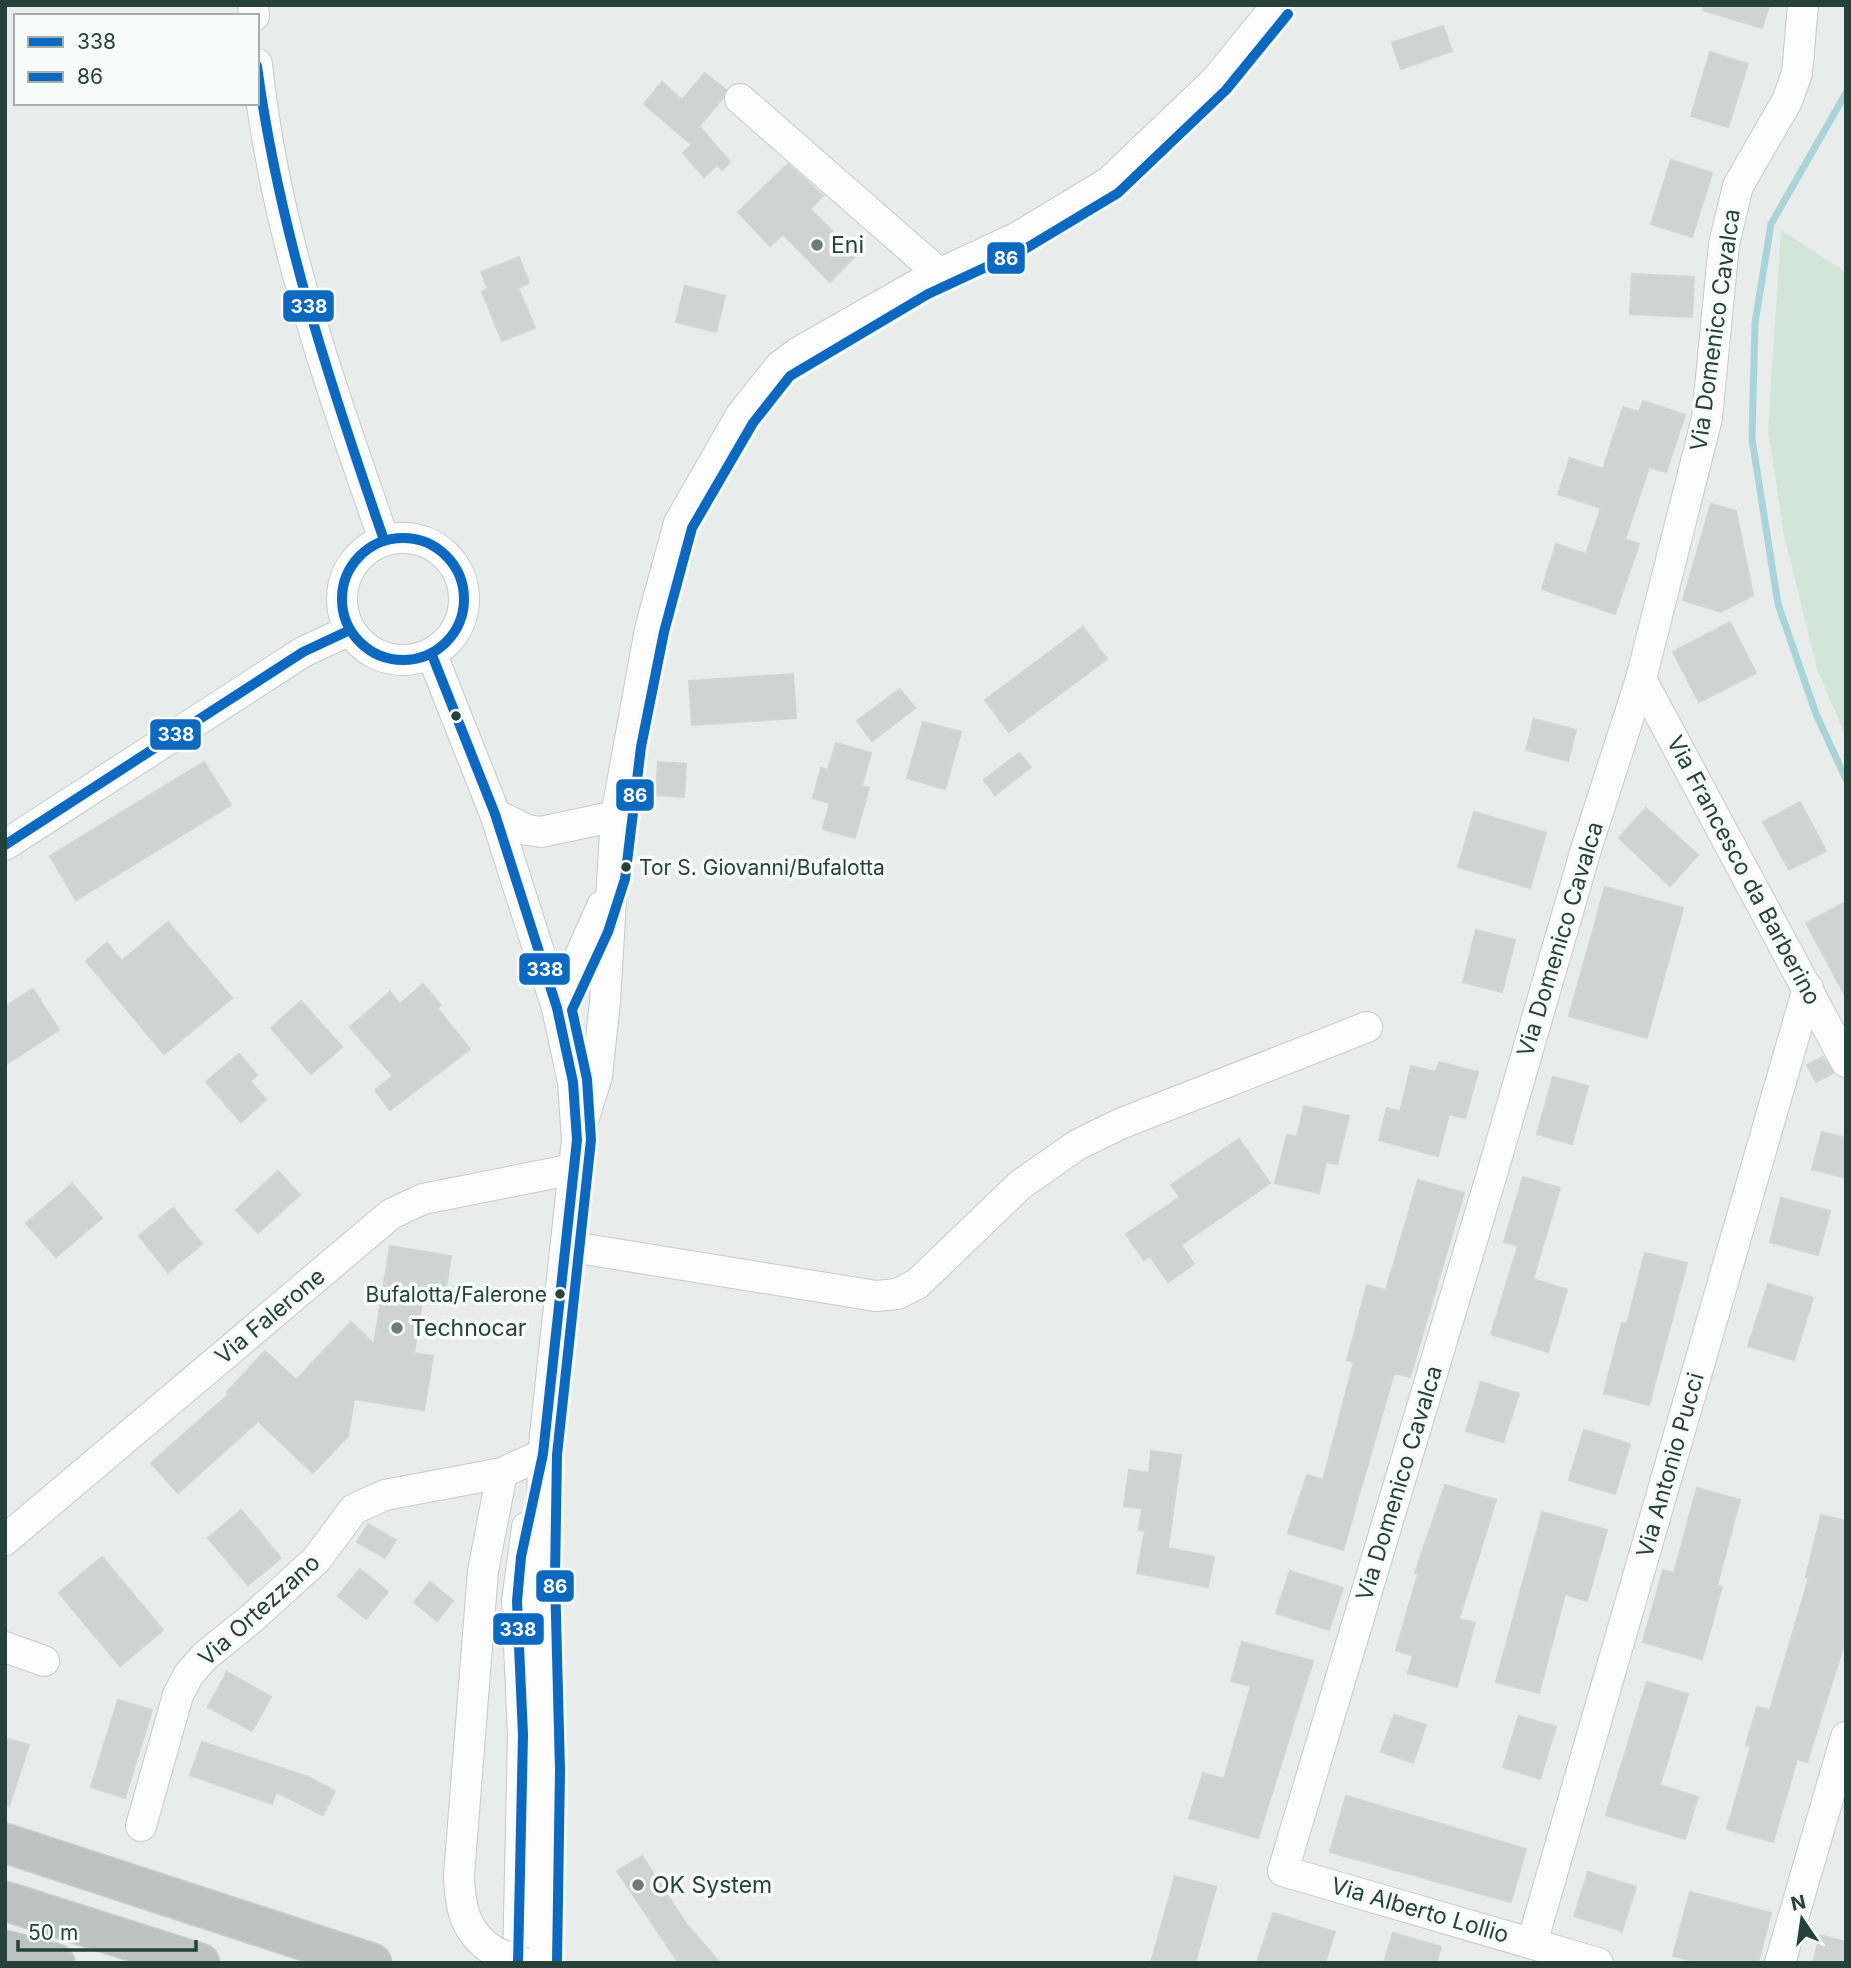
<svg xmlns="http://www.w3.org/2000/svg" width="1851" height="1968" font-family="Inter,sans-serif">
<rect width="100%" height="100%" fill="#e8edeb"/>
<!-- green -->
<path fill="#d1e6d8" d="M 1781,230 L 1846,272 L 1846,737 L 1817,669 L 1784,535 L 1768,430 Z"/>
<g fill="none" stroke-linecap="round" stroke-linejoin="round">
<!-- stream -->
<path stroke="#a9d4db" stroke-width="7" d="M 1846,93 L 1771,224 L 1755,323 L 1752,439 L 1778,604 L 1816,714 L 1846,779"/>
</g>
<!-- building -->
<g fill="#cfd4d2" stroke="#d1d6d4" stroke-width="2">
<path d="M 1704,5 L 1769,5 L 1762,28 L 1703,10 Z"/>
<path d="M 1443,26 L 1452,51 L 1401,69 L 1392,43 Z"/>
<path d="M 1710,52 L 1748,64 L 1728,127 L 1691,116 Z"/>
<path d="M 705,73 L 726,90 L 723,98 L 699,126 L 730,162 L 722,170 L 717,165 L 704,177 L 683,153 L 692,145 L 644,104 L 662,82 L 682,100 Z"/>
<path d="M 1671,160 L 1712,173 L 1692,237 L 1651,224 Z"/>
<path d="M 788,164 L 823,196 L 810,209 L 856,255 L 830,282 L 783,234 L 770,246 L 738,212 Z"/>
<path d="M 519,257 L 529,283 L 518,288 L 535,328 L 502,341 L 482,292 L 488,289 L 481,272 Z"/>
<path d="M 1632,274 L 1694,277 L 1692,317 L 1630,314 Z"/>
<path d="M 685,286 L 725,296 L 716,332 L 676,322 Z"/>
<path d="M 1643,401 L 1685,415 L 1666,472 L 1649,467 L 1625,539 L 1639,544 L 1615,614 L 1542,589 L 1556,544 L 1586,554 L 1601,508 L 1558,494 L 1570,458 L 1603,469 L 1623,407 L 1639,412 Z"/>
<path d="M 1711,504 L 1736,511 L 1753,595 L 1721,612 L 1683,600 Z"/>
<path d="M 1730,622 L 1756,673 L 1699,702 L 1673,652 Z"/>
<path d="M 1083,627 L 1107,659 L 1009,732 L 985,700 Z"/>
<path d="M 793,674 L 796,718 L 692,725 L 689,681 Z"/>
<path d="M 900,689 L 915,708 L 872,741 L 857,721 Z"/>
<path d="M 1534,719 L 1576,730 L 1568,761 L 1526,750 Z"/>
<path d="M 923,722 L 961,732 L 945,789 L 907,778 Z"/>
<path d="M 836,743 L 871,753 L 862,786 L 869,788 L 855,838 L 823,829 L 830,803 L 813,798 L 821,768 L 828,770 Z"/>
<path d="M 1019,753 L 1031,767 L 995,795 L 984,780 Z"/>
<path d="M 204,762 L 231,805 L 76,900 L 50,856 Z"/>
<path d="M 658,762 L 686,764 L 684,797 L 656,795 Z"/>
<path d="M 1800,802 L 1826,851 L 1789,870 L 1763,822 Z"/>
<path d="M 1646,808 L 1698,855 L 1670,886 L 1619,838 Z"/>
<path d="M 1474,812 L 1546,833 L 1530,888 L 1458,867 Z"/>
<path d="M 1605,887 L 1683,908 L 1647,1038 L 1569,1016 Z"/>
<path d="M 1846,902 L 1846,997 L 1806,923 Z"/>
<path d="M 168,922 L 232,998 L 164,1054 L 86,961 L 107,943 L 122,961 Z"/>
<path d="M 1476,930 L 1515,940 L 1502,992 L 1463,982 Z"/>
<path d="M 423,984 L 441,1005 L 437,1008 L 470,1049 L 390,1110 L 375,1090 L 393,1076 L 350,1027 L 390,992 L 400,1004 Z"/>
<path d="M 33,989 L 59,1030 L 5,1065 L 5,1007 Z"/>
<path d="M 301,1001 L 342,1047 L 311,1074 L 271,1028 Z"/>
<path d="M 239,1054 L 257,1075 L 250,1081 L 266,1100 L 241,1122 L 206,1082 Z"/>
<path d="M 1823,1057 L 1833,1073 L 1816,1082 L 1807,1065 Z"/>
<path d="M 1439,1062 L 1478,1072 L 1465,1118 L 1449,1114 L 1438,1156 L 1379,1140 L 1387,1108 L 1400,1112 L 1411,1066 L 1436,1072 Z"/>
<path d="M 1553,1077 L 1588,1086 L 1572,1144 L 1537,1134 Z"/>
<path d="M 1304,1106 L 1349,1116 L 1337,1164 L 1326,1162 L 1319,1193 L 1275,1183 L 1287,1135 L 1297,1137 Z"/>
<path d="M 1822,1132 L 1846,1138 L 1846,1178 L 1812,1169 Z"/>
<path d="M 1239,1139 L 1270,1183 L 1181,1245 L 1194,1264 L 1168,1282 L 1150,1256 L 1144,1260 L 1126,1234 L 1180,1197 L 1171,1185 Z"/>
<path d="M 278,1171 L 300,1195 L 258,1233 L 236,1210 Z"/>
<path d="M 1523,1177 L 1560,1188 L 1533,1279 L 1567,1290 L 1548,1352 L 1491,1334 L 1518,1246 L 1504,1242 Z"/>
<path d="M 1418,1180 L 1464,1193 L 1410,1377 L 1394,1373 L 1343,1550 L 1288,1533 L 1307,1475 L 1323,1480 L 1354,1362 L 1347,1360 L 1367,1285 L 1386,1290 Z"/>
<path d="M 72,1184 L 102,1218 L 56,1257 L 26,1223 Z"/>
<path d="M 1781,1198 L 1830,1211 L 1818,1255 L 1770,1242 Z"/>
<path d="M 173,1208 L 202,1244 L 168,1272 L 139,1236 Z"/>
<path d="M 390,1246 L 451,1256 L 445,1295 L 422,1302 L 414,1353 L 433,1356 L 424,1410 L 354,1399 L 348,1436 L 313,1473 L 258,1421 L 178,1493 L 151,1463 L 229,1394 L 227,1392 L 265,1351 L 296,1380 L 351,1322 L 374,1344 Z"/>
<path d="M 1645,1253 L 1687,1263 L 1649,1405 L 1604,1393 L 1622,1323 L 1627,1324 Z"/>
<path d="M 1768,1284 L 1813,1298 L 1794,1360 L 1748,1346 Z"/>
<path d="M 1481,1382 L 1519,1394 L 1503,1442 L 1466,1431 Z"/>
<path d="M 1584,1430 L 1630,1444 L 1615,1494 L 1569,1480 Z"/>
<path d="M 1151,1451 L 1181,1455 L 1168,1548 L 1214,1557 L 1208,1587 L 1137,1573 L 1145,1531 L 1139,1530 L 1142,1508 L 1124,1506 L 1129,1470 L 1149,1473 Z"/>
<path d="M 1445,1485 L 1496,1500 L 1459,1619 L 1475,1623 L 1457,1687 L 1408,1673 L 1413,1656 L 1396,1650 L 1418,1574 L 1415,1573 Z"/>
<path d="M 1697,1488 L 1740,1500 L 1717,1585 L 1722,1587 L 1702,1659 L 1643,1642 L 1663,1570 L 1674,1573 Z"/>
<path d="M 241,1510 L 281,1558 L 248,1585 L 208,1538 Z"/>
<path d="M 1542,1512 L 1607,1530 L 1587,1601 L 1565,1594 L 1539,1693 L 1496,1682 Z"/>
<path d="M 1821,1515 L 1846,1521 L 1846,1638 L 1807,1762 L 1797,1759 L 1773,1842 L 1727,1829 L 1751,1746 L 1746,1745 L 1757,1707 L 1770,1710 L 1809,1578 L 1806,1577 Z"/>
<path d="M 368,1524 L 396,1540 L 385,1558 L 357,1542 Z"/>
<path d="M 102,1557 L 163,1630 L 120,1666 L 59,1593 Z"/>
<path d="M 360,1569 L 388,1592 L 366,1619 L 338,1596 Z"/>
<path d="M 1290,1571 L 1343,1588 L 1329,1630 L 1276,1613 Z"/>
<path d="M 430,1582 L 453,1601 L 437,1621 L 414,1602 Z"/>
<path d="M 1242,1642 L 1313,1661 L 1258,1838 L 1189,1818 L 1203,1773 L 1224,1779 L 1251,1686 L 1231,1681 Z"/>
<path d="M 227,1672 L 271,1697 L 252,1731 L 208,1707 Z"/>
<path d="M 1647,1682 L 1688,1694 L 1660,1785 L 1698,1797 L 1685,1839 L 1606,1815 Z"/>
<path d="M 118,1700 L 152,1710 L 125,1798 L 91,1787 Z"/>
<path d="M 1394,1715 L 1426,1725 L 1413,1763 L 1381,1752 Z"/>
<path d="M 1519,1716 L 1556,1727 L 1540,1779 L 1503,1767 Z"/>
<path d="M 5,1738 L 29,1745 L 9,1806 L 5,1805 Z"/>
<path d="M 202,1742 L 308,1777 L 335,1791 L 323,1815 L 276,1792 L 272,1804 L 190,1775 Z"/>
<path d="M 1346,1796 L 1526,1849 L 1511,1902 L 1330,1852 Z"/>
<path d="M 642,1856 L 687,1925 L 720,1963 L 679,1963 L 617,1871 Z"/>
<path d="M 1588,1872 L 1636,1887 L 1622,1931 L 1574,1916 Z"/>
<path d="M 1175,1876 L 1216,1887 L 1195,1963 L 1151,1963 Z"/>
<path d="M 1690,1892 L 1771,1913 L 1758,1963 L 1701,1963 L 1673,1956 Z"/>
<path d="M 1273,1913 L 1335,1932 L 1325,1963 L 1257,1963 Z"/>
<path d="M 1393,1933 L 1441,1947 L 1436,1963 L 1384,1963 Z"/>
<path d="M 1820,1935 L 1846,1942 L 1846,1963 L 1813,1963 Z"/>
</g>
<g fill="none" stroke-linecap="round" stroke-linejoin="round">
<defs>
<g id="minor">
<path d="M 253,5 L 254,16"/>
<path d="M 257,64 C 274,230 330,384 384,540"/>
<path d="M 740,99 L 940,274"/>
<circle cx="403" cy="599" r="61"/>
<path d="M 432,655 L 495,814 L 557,1008 L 573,1082 L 577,1140 L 543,1454 L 541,1578 L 546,1770 L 543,1963"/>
<path d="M 1641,679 L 1846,1062"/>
<path d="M 495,814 L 527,830 L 541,832 L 616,816"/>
<path d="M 5,845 L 303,652 L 350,630"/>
<path d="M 557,1008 L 602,906"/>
<path d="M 577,1140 L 597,1076 L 605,1002 L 616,816 L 650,629 L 679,523 L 741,415 L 780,366 L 799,352 L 922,282 L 1018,237 L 1109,182 L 1216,80 L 1277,5"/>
<path d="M 566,1246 L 876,1296 L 897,1294 L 917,1284 L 1020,1185 L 1077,1145 L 1120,1124 L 1367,1027"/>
<path d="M 5,1540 L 391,1214 L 423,1199 L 574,1169"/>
<path d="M 5,1647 L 44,1661"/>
<path d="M 141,1826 L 178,1695 L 189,1674 L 205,1656 L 251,1619 L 316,1560 L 354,1509 L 385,1495 L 502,1473 L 543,1454"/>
<path d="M 1532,1943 L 1808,988"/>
<path d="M 495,1952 C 465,1933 460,1909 459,1875 L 483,1571 L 502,1473"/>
<path d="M 518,1963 L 523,1735 L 517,1601 L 527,1527"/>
<path d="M 1598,1963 L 1283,1871 L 1494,1167 L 1587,846 L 1641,679 L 1707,418 L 1724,244 L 1738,186 L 1787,101 L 1797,73 L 1803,5"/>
<path d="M 1780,1963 L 1846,1737"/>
</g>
<g id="highway">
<path d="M 5,1843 L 372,1963"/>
<path d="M 5,1901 L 200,1963"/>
<path d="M 5,1950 L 55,1963"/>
</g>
</defs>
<!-- minor casing -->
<use href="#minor" stroke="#c5cac8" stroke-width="32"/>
<!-- highway casing -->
<use href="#highway" stroke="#c3ccc9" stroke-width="41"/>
<!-- minor -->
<use href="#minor" stroke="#fcfcfc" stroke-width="30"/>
<!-- highway -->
<use href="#highway" stroke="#bcc4c2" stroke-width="38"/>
<defs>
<path id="minor-bridge" d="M 495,1952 L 524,1963"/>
</defs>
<!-- minor-bridge casing -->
<use href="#minor-bridge" stroke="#c5cac8" stroke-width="32" stroke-linecap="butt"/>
<!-- minor-bridge -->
<use href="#minor-bridge" stroke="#fcfcfc" stroke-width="30"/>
<defs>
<g id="bus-1">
<path d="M 257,66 C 279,230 330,384 384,540"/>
<circle cx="403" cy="599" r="61"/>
<path d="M 432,655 L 495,814 L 557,1008 L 573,1082 L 577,1140 L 543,1454 L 521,1557 L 517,1601 L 523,1735 L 518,1963"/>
<path d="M 5,845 L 303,652 L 350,630"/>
</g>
<path id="bus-2" d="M 557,1963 L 560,1770 L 555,1578 L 557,1455 L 591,1140 L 587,1079 L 572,1010 L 608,932 L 625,879 L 641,747 L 664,632 L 692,528 L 753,423 L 790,376 L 928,294 L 1025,249 L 1118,193 L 1226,90 L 1288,14"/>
</defs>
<!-- bus-1 casing -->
<use href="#bus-1" stroke="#f7fbf9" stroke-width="16"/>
<!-- bus-2 casing -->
<use href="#bus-2" stroke="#f7fbf9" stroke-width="16"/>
<!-- bus-1 -->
<use href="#bus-1" stroke="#0c69bf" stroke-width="10"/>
<!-- bus-2 -->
<use href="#bus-2" stroke="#0c69bf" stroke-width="10"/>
</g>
<!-- markers -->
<g fill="#697e78" stroke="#f7fbf9" stroke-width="2.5">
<circle cx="817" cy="245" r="7"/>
<circle cx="397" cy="1328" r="7"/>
<circle cx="638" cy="1885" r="7"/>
</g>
<g fill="#24423a" stroke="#f7fbf9" stroke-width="2.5">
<circle cx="456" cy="716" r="6"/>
<circle cx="626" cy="867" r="6"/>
<circle cx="560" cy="1294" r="6"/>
</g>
<g text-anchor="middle" stroke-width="7" stroke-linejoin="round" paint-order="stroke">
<!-- bus labels -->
<g font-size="21" fill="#24423a" stroke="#f7fbf9" text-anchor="start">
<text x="639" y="875">Tor S. Giovanni/Bufalotta</text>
<text x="547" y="1302" text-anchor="end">Bufalotta/Falerone</text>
</g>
<!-- poi labels -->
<g font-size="23" fill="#24423a" stroke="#f7fbf9" text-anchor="start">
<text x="831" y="253">Eni</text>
<text x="411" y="1336">Technocar</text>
<text x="652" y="1893">OK System</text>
</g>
<!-- street labels -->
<g font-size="23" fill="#24423a" stroke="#f7fbf9">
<text transform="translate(1715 330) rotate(-82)" y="8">Via Domenico Cavalca</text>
<text transform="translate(1744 870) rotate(62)" y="8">Via Francesco da Barberino</text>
<text transform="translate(1560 939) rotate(-73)" y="8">Via Domenico Cavalca</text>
<text transform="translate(270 1316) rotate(-40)" y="8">Via Falerone</text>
<text transform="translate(1670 1465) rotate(-74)" y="8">Via Antonio Pucci</text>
<text transform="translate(1399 1483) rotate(-73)" y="8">Via Domenico Cavalca</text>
<text transform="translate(259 1610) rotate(-42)" y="8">Via Ortezzano</text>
<text transform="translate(1420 1910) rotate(16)" y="8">Via Alberto Lollio</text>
</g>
</g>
<g stroke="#f7fbf9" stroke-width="2.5">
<rect x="986" y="241" width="40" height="34" rx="7" fill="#0c69bf"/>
<rect x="282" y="289" width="53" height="34" rx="7" fill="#0c69bf"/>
<rect x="149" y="718" width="53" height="33" rx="7" fill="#0c69bf"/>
<rect x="615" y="778" width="40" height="34" rx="7" fill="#0c69bf"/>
<rect x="518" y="952" width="53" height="34" rx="7" fill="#0c69bf"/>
<rect x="535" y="1569" width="40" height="34" rx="7" fill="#0c69bf"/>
<rect x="492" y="1612" width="53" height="34" rx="7" fill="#0c69bf"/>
</g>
<g font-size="19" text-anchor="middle" font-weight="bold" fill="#fff">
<text x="1006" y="265">86</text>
<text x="309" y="313">338</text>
<text x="176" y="741">338</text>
<text x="635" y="802">86</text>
<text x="545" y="976">338</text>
<text x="555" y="1593">86</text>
<text x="518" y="1636">338</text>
</g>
<!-- border -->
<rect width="1851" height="1968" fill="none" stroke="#24423a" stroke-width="14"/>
<!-- legend -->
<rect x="14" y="14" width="245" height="91" fill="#f7fbf9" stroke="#a3b1ad" stroke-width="2"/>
<rect x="28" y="37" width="35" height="10" fill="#0c69bf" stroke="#a3b1ad" stroke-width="2"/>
<text x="77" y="49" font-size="21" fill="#24423a">338</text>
<rect x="28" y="72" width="35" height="10" fill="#0c69bf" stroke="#a3b1ad" stroke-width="2"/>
<text x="77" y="84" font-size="21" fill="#24423a">86</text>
<!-- north arrow -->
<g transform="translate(1802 1919) rotate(347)" stroke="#f7fbf9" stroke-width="5" paint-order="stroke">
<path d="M0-5L12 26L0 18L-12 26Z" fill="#24423a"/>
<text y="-10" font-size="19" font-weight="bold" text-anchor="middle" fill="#24423a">N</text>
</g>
<!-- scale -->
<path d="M18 1940v10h178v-10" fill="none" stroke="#24423a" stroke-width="3.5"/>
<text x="28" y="1940" font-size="21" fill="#24423a" stroke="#f7fbf9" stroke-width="5" paint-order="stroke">50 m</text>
</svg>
